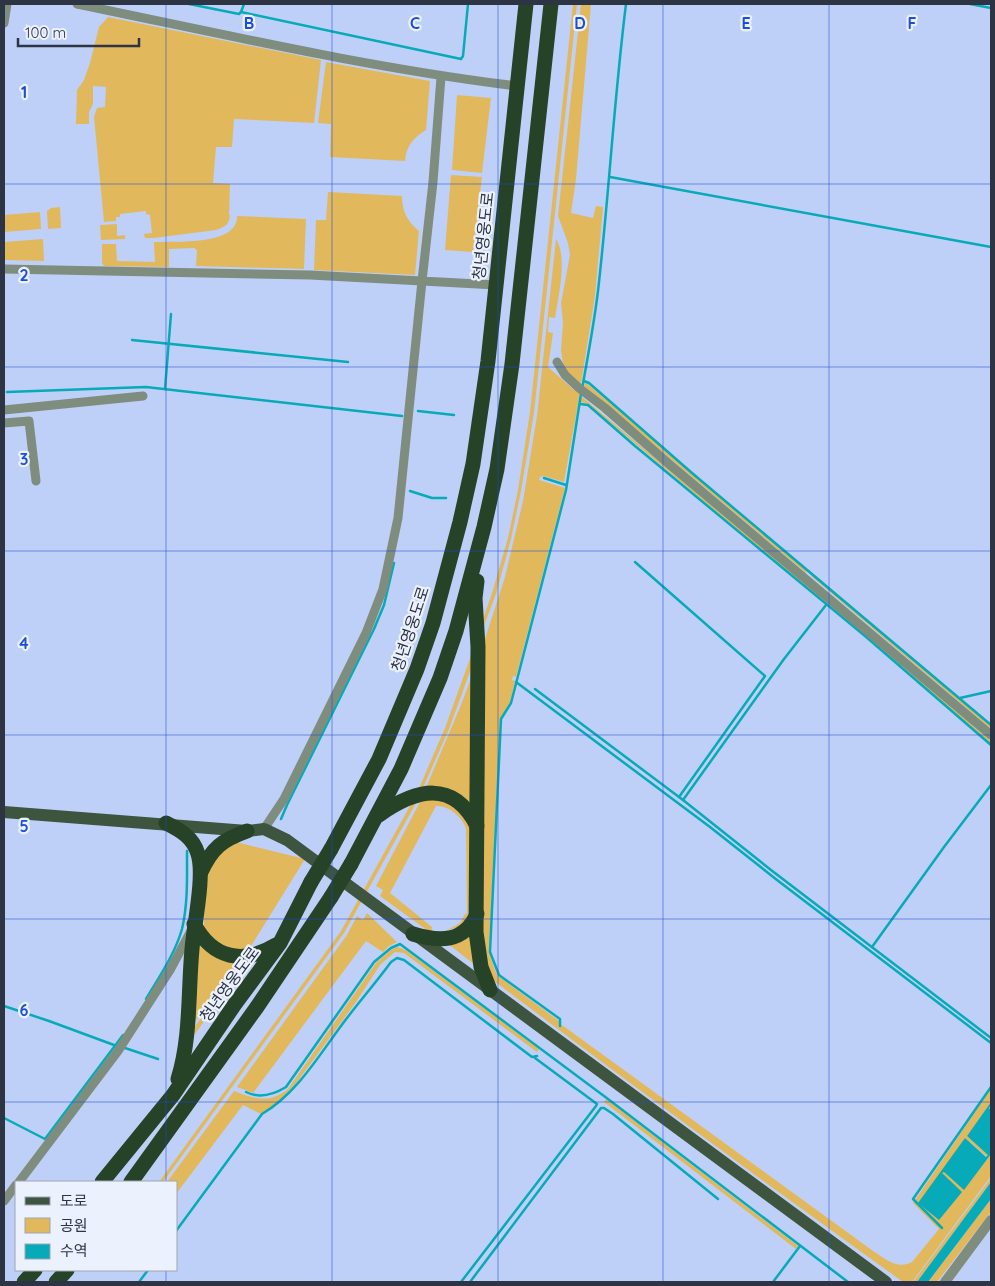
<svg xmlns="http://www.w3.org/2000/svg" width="995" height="1286" font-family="Quicksand,'Noto Sans KR',sans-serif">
<rect width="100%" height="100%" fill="#bed0f7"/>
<!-- green -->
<g fill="#e2b85c">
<path d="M 573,4 L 577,4 L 534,413 L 521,491 L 511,539 L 496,594 L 482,631 L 481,625 L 492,593 L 508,538 L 518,490 L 530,412 Z"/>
<path d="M 581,4 L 591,4 L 576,179 L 571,213 L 593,218 L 596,206 L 603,207 L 595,296 L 581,384 L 565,371 L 562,358 L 561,350 L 563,323 L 561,303 L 570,255 L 568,243 L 558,216 Z"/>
<path d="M 108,17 L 321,60 L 314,123 L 234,119 L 232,147 L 216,147 L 213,183 L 230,184 L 229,215 L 230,215 C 229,225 225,227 216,230 L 154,238 L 145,238 L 144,234 L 152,233 L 150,215 L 146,214 L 146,211 L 120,214 L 120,217 L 116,217 L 116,221 L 104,222 L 94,117 L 97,108 L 105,107 L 106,87 L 93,86 L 93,104 L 89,112 L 89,124 L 76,124 L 77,90 L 84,80 L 90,63 L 99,27 Z"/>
<path d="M 326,62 L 430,81 L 426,130 C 414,137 406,146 405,161 L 330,157 L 331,124 L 318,123 Z"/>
<path d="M 457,95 L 491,98 L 482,173 L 452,170 Z"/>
<path d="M 451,175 L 482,177 L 473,252 L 445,250 Z"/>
<path d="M 328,192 L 402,196 C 402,211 407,221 419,231 L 415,275 L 314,270 L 316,220 L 326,220 Z"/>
<path d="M 60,207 L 61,228 L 48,229 L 47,211 L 51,208 Z"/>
<path d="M 40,212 L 41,229 L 4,232 L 4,214 L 4,215 Z"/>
<path d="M 237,216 L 306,219 L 304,269 L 196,266 L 197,250 L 194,248 L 169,249 L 169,267 L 104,266 L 102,263 L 102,244 L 116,244 L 117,261 L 155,262 L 154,242 C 175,241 238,246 237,216 Z"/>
<path d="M 117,224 L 117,236 L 125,235 L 125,239 L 101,240 L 100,225 Z"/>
<path d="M 43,239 L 44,261 L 4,260 L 4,242 Z"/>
<path d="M 556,239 C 568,257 558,298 555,318 L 549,317 L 548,332 L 553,333 L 548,367 L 574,390 L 576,389 L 580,393 L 564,482 L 544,476 L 540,477 L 539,480 L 565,488 L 516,677 L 513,676 L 512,680 L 515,681 L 510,702 L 500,719 L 489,952 L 494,968 L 498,976 L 559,1021 L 559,1025 L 562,1025 L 873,1251 C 886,1259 897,1270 912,1262 L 939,1229 L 913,1203 L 991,1089 L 991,1102 L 967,1136 L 989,1155 L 987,1157 L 965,1138 L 941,1173 L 943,1171 L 964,1189 L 991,1154 L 991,1176 L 912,1282 L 903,1282 C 765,1183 629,1083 494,981 L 489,973 L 482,933 L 484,642 L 505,577 L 523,501 L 537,416 Z"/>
<path d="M 585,382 L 807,571 L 806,573 L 584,386 Z"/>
<path d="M 582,397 L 824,599 L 823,601 L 588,404 L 581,402 Z"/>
<path d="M 812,575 L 991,726 L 991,729 L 811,576 Z"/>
<path d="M 827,602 L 991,741 L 991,744 L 826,604 Z"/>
<path d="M 472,653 L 472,666 L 449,729 L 422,790 L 417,793 L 445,728 Z"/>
<path d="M 474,670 L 473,811 L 425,790 L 461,705 Z"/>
<path d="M 426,798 L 452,803 L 472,828 L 468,923 L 444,932 L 460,923 L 465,914 L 467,913 L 466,829 C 463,817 448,805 436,806 L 390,893 L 432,927 L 431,933 L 380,896 L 383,890 L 376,886 L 421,800 Z"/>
<path d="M 416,803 L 344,933 L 163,1182 L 159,1182 L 341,931 L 411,804 Z"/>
<path d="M 236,842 L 305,859 L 248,951 L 224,949 L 202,926 L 204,925 C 205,903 202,874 217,856 C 222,851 230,846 236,842 Z"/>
<path d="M 367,913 L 397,942 L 389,946 L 383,952 L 366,941 L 253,1093 L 237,1087 L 347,935 L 357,916 L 363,920 Z"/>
<path d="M 471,932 L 475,965 L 447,943 Z"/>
<path d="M 198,940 L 242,959 L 193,1024 Z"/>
<path d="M 398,947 L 407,951 L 539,1049 L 537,1052 L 404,953 L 395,952 L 380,965 L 356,1002 L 297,1082 L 275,1105 L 261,1114 L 243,1105 L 176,1194 L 176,1182 L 167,1182 L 234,1091 C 255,1099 269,1104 288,1089 L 376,963 L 391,950 Z"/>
<path d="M 249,959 L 195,1034 L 193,1029 L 245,960 Z"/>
<path d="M 606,1099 L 798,1246 L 796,1249 L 604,1102 Z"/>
<path d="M 991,1178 L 991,1182 L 917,1282 L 913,1282 Z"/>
<path d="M 991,1199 L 991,1211 L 990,1213 L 937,1282 L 928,1282 Z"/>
</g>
<!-- water -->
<g fill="#07aab8">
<path d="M 991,1102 L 991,1106 L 989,1108 L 991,1110 L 991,1154 L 964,1190 L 944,1172 L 942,1173 L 962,1192 L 939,1220 L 918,1203 L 965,1138 L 986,1157 L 988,1155 L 967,1136 Z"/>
<path d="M 991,1182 L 991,1199 L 928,1282 L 917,1282 Z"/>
</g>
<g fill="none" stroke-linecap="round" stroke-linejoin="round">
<!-- stream -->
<g stroke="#07aab8" stroke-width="2.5">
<path d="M 189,4 L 239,14 L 241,12 L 244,4"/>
<path d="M 970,4 L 991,8"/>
<path d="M 241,12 L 461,59 L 463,56 L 468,4"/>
<path d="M 610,177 L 991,247"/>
<path d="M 132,340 L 348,362"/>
<path d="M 584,381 L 589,383 L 692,473 L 991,725"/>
<path d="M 165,389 L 171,314"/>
<path d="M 582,389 C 588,356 594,324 598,291 C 609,195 614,99 626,4"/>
<path d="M 7,392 L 146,387 L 402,416"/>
<path d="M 580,404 L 588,405 L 635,446 L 865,636 L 991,745"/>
<path d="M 418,411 L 454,415"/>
<path d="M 544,478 L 566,485"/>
<path d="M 410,491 L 432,498 L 446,498"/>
<path d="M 635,562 L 765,676 L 679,797"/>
<path d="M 516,682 L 710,827 L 777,880 L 991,1043"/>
<path d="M 535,689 L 683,800 L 771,870 L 991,1038"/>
<path d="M 960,698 L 991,691"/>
<path d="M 683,800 L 784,659 L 826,605"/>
<path d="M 281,819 L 287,805 L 374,629 L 384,605 L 394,563"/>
<path d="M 872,947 L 944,847 L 991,785"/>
<path d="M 146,999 C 159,977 175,954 182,929 C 188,904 187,877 187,851"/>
<path d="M 4,1006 L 49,1021 L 114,1045"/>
<path d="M 560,1026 L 560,1019 L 499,975 L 490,952 L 501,719 L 511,703 L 566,490 L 581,394"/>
<path d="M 122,1047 L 158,1059"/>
<path d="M 246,1092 C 260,1099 273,1095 286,1087 L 374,962 L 391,948 L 400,944 L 608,1099 L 848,1282"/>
<path d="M 4,1118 L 45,1139 L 123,1035"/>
<path d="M 942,1228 L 913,1199 L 991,1087"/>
<path d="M 176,1231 L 262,1114 C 296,1094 318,1057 341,1026 C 357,1004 375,984 391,962 L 397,958 L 404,960 L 532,1057 L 537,1056"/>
<path d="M 139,1282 L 148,1270"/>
<path d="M 461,1282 L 596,1106 L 597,1104 L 535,1058"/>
<path d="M 470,1282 L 601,1108 L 604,1108 L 613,1114 L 718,1199"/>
<path d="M 773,1282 L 800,1246"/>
</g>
<!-- minor -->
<g stroke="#7f8d7f" stroke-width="9">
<path d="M 77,4 C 223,34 369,68 517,86"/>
<path d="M 4,23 L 7,4"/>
<path d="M 441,77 L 433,182 L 422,281 L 496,285"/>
<path d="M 4,269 L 310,275 L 422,281 L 398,518 L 383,589 L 366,633 L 284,799 L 264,829"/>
<path d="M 557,362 L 565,375 L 579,388 L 605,408 L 669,464 L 991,735"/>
<path d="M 4,410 L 143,396"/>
<path d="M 4,423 L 29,421 L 36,481"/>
<path d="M 19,1182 L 118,1051 L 170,970 L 192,929"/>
<path d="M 4,1201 L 16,1185"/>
</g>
<!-- tertiary -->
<path stroke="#7f8d7f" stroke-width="10" d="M 945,1282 L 991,1220"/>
<!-- primary -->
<path stroke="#3d553e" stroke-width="12" d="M 4,812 L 247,831 L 264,829 L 287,840 L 886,1282"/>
<!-- motorway -->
<g stroke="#264227" stroke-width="15">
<path d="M 477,581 L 475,598 L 478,647 L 476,932 L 481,967 L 490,990"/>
<path d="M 379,815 C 416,789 453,779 477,826"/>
<path d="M 166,823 C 180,830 193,837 198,854 C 205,875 194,925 192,949 C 188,992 191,1038 178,1079"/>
<path d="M 331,849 L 379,759 L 417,669 L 433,623 L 460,522 L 473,464 L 488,361 L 526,4"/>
<path d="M 351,864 L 401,769 L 440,678 L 456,631 L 484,527 L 497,469 L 512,364 L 551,4"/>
<path d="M 201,872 C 212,848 222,840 247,831"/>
<path d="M 194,924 C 213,959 243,965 276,945"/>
<path d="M 413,934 C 439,942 464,943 477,914"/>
<path d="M 102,1182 L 173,1095 L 235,1004 L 280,943 L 311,882"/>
<path d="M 131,1182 L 257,1007 L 331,897"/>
<path d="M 24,1282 L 35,1270"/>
<path d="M 56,1282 L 67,1270"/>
</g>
<!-- motorway-bridge -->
<g stroke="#264227" stroke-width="15">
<path d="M 311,882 L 331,849"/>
<path d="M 331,897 L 351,864"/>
</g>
</g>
<!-- grid -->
<path fill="none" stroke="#1d4ed8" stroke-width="1" stroke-opacity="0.55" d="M 166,4 L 166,1182M 332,4 L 332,1282M 498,4 L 498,1282M 663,4 L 663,1282M 829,4 L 829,1282M 4,184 L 991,184M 4,367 L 991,367M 4,551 L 991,551M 4,735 L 991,735M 4,919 L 991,919M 4,1102 L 991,1102M 166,1270 L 166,1282"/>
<g text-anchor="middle" stroke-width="4.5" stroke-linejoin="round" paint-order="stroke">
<!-- street labels -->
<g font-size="16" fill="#2d3443" stroke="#ebf1fd">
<text transform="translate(483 236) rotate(-84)" y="6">청년영웅도로</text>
<text transform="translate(410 629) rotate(-72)" y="6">청년영웅도로</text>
<text transform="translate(229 984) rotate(-54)" y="6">청년영웅도로</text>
</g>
</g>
<g font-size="16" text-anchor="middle" font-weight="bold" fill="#1d4ed8" stroke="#ebf1fd" stroke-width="4.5" stroke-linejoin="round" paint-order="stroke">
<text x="249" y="29">B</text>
<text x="415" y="29">C</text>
<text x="580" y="29">D</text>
<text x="746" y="29">E</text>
<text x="912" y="29">F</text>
<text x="24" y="98">1</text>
<text x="24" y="281">2</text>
<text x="24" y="465">3</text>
<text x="24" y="649">4</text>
<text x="24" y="832">5</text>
<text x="24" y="1016">6</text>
</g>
<!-- border -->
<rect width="995" height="1286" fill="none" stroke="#2d3443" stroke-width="10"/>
<!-- legend -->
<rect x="15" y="1181" width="162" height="90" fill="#ebf1fd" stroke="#9fa5b3"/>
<rect x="25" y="1197" width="25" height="8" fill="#3d553e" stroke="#9fa5b3"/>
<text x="60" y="1206" font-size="15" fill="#2d3443">도로</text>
<rect x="25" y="1218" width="25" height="15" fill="#e2b85c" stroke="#9fa5b3"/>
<text x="60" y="1231" font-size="15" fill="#2d3443">공원</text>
<rect x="25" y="1244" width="25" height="15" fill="#07aab8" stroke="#9fa5b3"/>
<text x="60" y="1256" font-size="15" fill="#2d3443">수역</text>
<!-- scale -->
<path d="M18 38v8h121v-8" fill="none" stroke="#2d3443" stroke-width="2.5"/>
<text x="25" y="38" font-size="15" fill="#2d3443" stroke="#ebf1fd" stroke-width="4" paint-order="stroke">100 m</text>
</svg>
